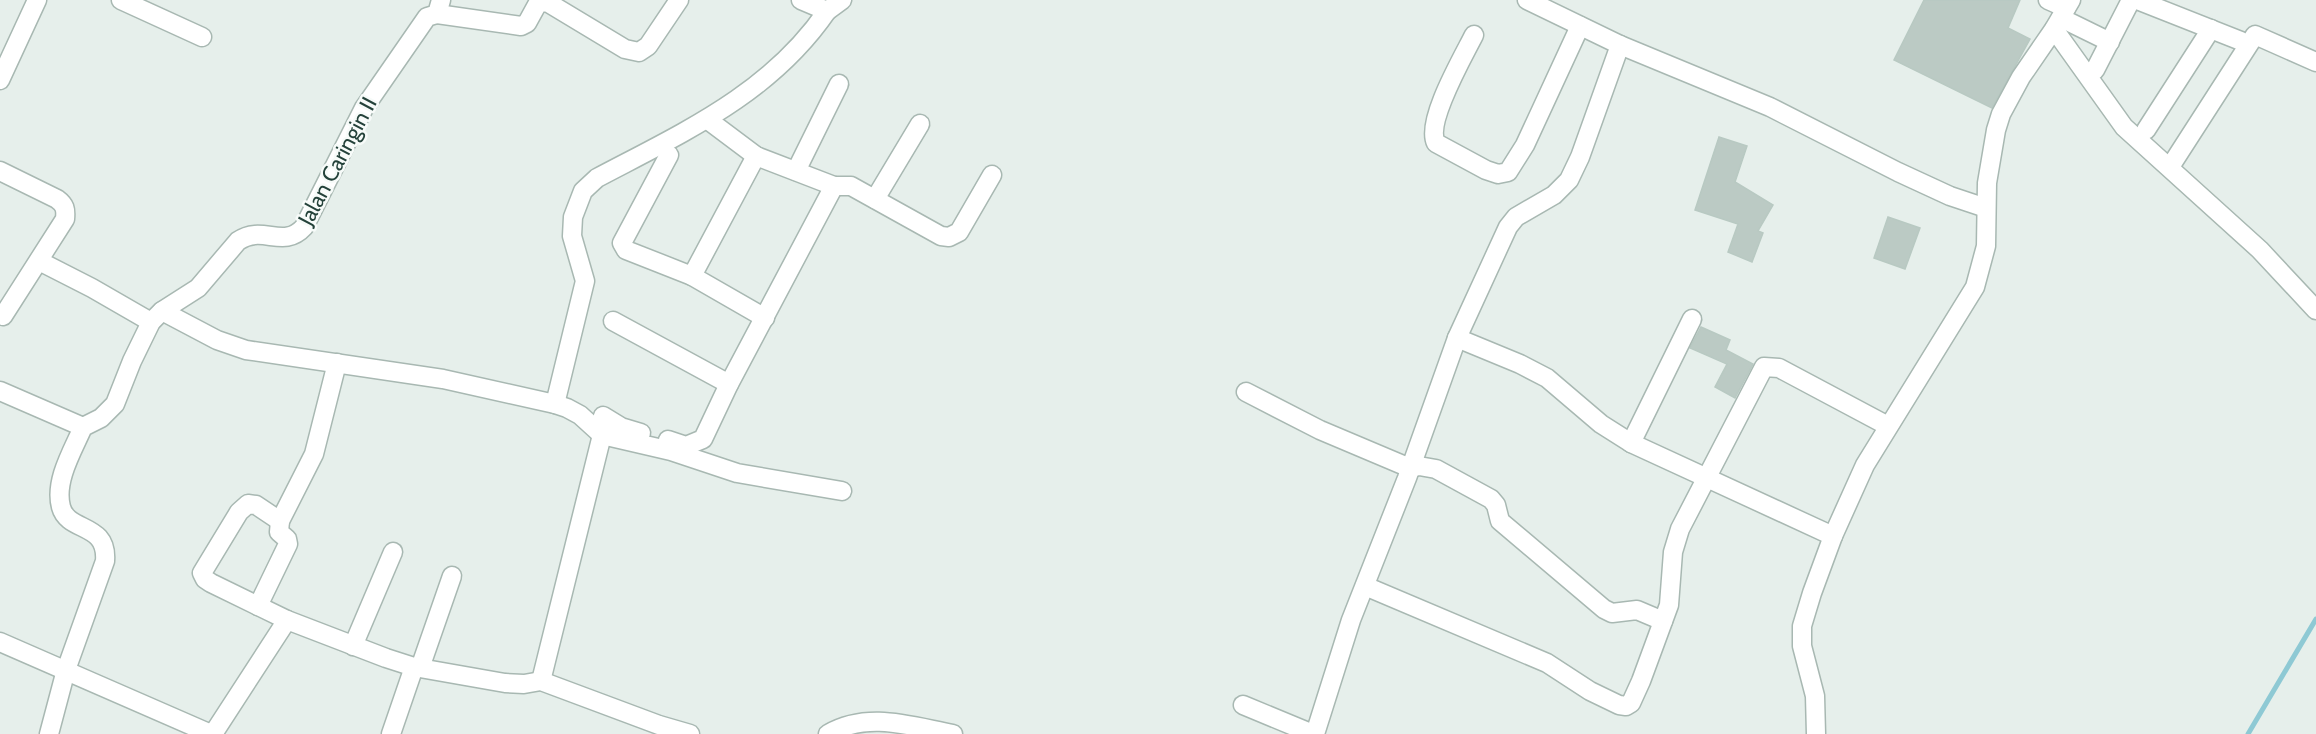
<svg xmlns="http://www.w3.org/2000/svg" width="2316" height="734" font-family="Cabin,sans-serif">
<rect width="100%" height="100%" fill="#e6efeb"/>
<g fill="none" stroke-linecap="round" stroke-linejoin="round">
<!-- stream -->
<path stroke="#8ec9d4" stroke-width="5" d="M 2248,734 L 2316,619"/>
</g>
<!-- building -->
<g fill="#bbcac4" stroke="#b8c9c2" stroke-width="1.5">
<path d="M 1924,0 L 2020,0 L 2008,28 L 2030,39 L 1992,108 L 1894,60 Z"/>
<path d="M 1719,137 L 1747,146 L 1735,182 L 1773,205 L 1758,231 L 1763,233 L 1752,262 L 1728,252 L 1738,224 L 1695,210 Z"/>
<path d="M 1888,217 L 1920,228 L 1905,269 L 1874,258 Z"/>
<path d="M 1701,327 L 1730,340 L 1726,350 L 1753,364 L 1735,398 L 1715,387 L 1727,364 L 1690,348 Z"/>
</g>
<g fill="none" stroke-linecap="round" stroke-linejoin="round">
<defs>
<g id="minor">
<path d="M 121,0 L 202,37"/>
<path d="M 801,0 L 827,11 L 842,0"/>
<path d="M 1527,0 L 1620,45 L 1770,107 L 1898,172 L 1950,196 L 1986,208"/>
<path d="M 2048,0 L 2066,8"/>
<path d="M 2137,0 L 2241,41"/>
<path d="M 437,14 L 521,26 L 527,23 L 538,3 L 547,2 L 625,49 L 639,52 L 648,46 L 679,0"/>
<path d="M 2061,18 L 2110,42"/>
<path d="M 2054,29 L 2124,127 L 2260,250 L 2316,310"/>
<path d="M 1474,35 C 1463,57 1425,122 1436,143 L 1486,170 L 1498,174 L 1508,172 L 1525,145 L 1580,26"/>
<path d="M 2095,70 L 2131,0"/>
<path d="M 0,80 L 37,0"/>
<path d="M 708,120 L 756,156 L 834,186 L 851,186 L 941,236 L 949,237 L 959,232 L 992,175"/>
<path d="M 2146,130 L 2211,29"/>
<path d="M 669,155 L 622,243 L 626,250 L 692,276"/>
<path d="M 756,156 L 692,276 L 765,318"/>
<path d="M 2170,167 L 2255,35 L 2316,62"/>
<path d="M 0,171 L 57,199 C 65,205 66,209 65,219 L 3,316"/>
<path d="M 796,171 L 839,84"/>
<path d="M 875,199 L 920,124"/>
<path d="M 39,261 L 92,288 L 151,322"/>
<path d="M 162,311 L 217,340 L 246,350 L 443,379 L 555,404 L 567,408 L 580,415 L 602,435 L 671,451 L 737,473 L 842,491"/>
<path d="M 613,321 L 729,384"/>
<path d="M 1457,338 L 1520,364 L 1547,378 L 1601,424 L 1631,443 L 1833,536"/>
<path d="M 0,391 L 83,427"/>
<path d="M 1246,392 L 1320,430 L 1410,468 L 1419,466 L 1436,469 L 1491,499 L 1496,505 L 1500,521 L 1604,609 L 1612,613 L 1637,610 L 1663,621"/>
<path d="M 555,404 L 585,281 L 572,236 L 573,217 L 583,191 L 597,178 C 684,132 770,94 827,11"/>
<path d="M 603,416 L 621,427 L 641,433"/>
<path d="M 668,440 L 686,446 L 703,439 L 729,384 L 834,186"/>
<path d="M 1631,443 L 1692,319"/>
<path d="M 280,521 L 256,505 L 248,504 L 239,512 L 202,573 L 205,579 L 211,583 L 287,620"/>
<path d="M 1365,586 L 1547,663 L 1590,691 L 1619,705 L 1626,706 L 1631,703 L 1641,681 L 1669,605 L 1673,552 L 1680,529 L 1764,367 L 1779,368 L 1888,426"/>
<path d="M 258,606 L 288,544 L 287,539 L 279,532 L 280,521 L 314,454 L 337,363"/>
<path d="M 0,642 L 211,734"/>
<path d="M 353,646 L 393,552"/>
<path d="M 420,668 L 452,576"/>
<path d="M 541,681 L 602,435"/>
<path d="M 1243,705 L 1313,734"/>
<path d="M 49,734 L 66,670 L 105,561 C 108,522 68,533 61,507 C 54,481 73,450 83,427 L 101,418 L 115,404 L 132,361 L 151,322 L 162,311 L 198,288 L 238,241 C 263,224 283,250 304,227 L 364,108 L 427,17 L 437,14 L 441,0"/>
<path d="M 213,734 L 287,620 L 386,658 L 414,667 L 505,683 L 524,684 L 541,681 L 659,725 L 690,734"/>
<path d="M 391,734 L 414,667"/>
<path d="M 828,734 C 868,711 910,726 953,734"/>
<path d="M 1315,734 L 1351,620 L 1407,478 L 1457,338 L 1508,227 L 1516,217 L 1554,195 L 1569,180 L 1580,157 L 1620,45"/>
<path d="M 1816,734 L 1815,696 L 1802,646 L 1802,626 L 1812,593 L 1833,536 L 1865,465 L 1975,287 L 1986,246 L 1987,183 L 1996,130 L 2001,114 L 2021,77 L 2054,29 L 2071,0"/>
</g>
</defs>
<!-- minor casing -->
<use href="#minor" stroke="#a8b8b2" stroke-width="21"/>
<!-- minor -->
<use href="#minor" stroke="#fff" stroke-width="18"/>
</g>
<g text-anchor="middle" stroke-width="5" stroke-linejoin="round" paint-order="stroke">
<!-- street labels -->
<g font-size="22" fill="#24423a" stroke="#f7fbf9">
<text transform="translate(337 161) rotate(-62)" y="8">Jalan Caringin II</text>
</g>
</g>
</svg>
